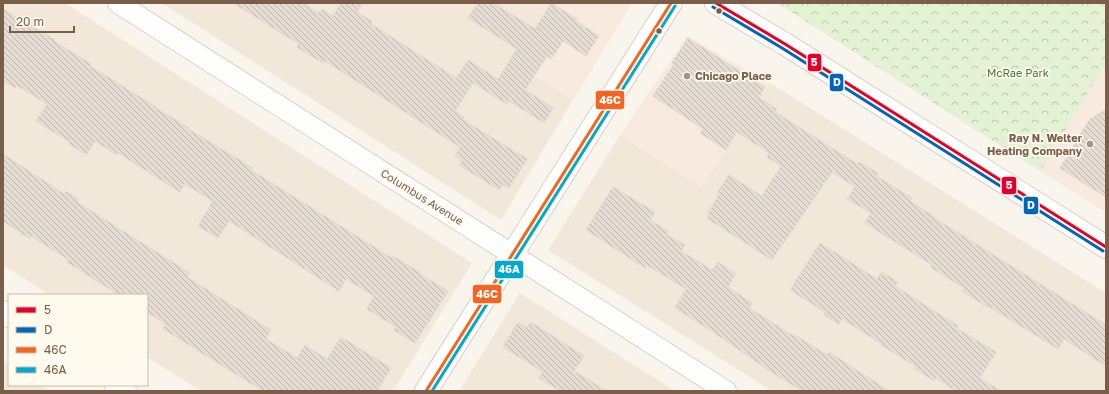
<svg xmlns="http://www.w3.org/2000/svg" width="1109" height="394" font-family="'Golos Text',sans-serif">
<defs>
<pattern id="park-crowns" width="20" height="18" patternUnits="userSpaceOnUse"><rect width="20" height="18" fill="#e3f1d5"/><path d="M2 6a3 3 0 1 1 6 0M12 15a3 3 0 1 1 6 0" fill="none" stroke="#bdc6af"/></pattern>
<pattern id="building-back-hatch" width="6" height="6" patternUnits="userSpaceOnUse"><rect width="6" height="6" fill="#e5ddd3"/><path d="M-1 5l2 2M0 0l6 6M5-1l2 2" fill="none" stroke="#bfb6ad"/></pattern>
</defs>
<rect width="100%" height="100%" fill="#f9f5ec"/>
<!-- residential -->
<g fill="#f2e8d9">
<path d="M 3,3 L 65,3 L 472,263 L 393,391 L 201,391 L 147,357 L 147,295 L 50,295 L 3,265 Z"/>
<path d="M 162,3 L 550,3 L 513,62 L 573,100 L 501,220 Z"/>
<path d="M 770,83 L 1106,293 L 1106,391 L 772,391 L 548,250 L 620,135 L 702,187 Z"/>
<path d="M 520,293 L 675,391 L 459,391 Z"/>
<path d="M 3,361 L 9,365 L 9,385 L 41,385 L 50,391 L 3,391 Z"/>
</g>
<!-- commercial -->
<g fill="#f9eadf">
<path d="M 550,3 L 632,3 L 573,100 L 513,62 Z"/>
<path d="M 687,36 L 770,83 L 702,187 L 620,135 Z"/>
<path d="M 1106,64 L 1106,212 L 1040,171 Z"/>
</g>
<!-- park -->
<path fill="url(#park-crowns)" d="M 777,3 L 1106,3 L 1106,64 L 1040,171 Z"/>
<!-- building -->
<g fill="url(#building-back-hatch)" stroke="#e2d8cd">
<path d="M 233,3 L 303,3 L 319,13 L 322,9 L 333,16 L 341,3 L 363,3 L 357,12 L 372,21 L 371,24 L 456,78 L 468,60 L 498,79 L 517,49 L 468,18 L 478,3 L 493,3 L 535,29 L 551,3 L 577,19 L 574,20 L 599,36 L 586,56 L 563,41 L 551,59 L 547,56 L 525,90 L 553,108 L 544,123 L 509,101 L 507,104 L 473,83 L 455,111 L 464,117 L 462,119 L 527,159 L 509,188 L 503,185 L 499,190 L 459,165 L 462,160 L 455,156 L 460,147 L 325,61 L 323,63 L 297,47 L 299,44 Z"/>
<path d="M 3,9 L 55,40 L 54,41 L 91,64 L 90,66 L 156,107 L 156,108 L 189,128 L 188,129 L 253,168 L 251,170 L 288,193 L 392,258 L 393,256 L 421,273 L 420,274 L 448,291 L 415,343 L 394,330 L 396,327 L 367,309 L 374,296 L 346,279 L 339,291 L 229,221 L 218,238 L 198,226 L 213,201 L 185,184 L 180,192 L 118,153 L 117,155 L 95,141 L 86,155 L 69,144 L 70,142 L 36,121 L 47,104 L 16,85 L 15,88 L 3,81 Z"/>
<path d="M 688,38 L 765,87 L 759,98 L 777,109 L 775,112 L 857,164 L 859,162 L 878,173 L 876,176 L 912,198 L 910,201 L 936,218 L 936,219 L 1106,325 L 1106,366 L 1064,339 L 1058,349 L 988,306 L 987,307 L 962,291 L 964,288 L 930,267 L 932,265 L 865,223 L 871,213 L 847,199 L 855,187 L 832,172 L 772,260 L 708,219 L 708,213 L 720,193 L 718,192 L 729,175 L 762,196 L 781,166 L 767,157 L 769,153 L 737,132 L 726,150 L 700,133 L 703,129 L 653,96 L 674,64 L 672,63 Z"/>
<path d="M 1106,109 L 1106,197 L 1060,168 L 1089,120 Z"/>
<path d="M 3,154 L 64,194 L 66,191 L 79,199 L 77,202 L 190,273 L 187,277 L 271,330 L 266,339 L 297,358 L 305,345 L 327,359 L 341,337 L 391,368 L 377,391 L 263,391 L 163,329 L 166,324 L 147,312 L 147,295 L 119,295 L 67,262 L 69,260 L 31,236 L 30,239 L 3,221 Z"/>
<path d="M 613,187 L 655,212 L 650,220 L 668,231 L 666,234 L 685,245 L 681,251 L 712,270 L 718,262 L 736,274 L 728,287 L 752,303 L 749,308 L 792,335 L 793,334 L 827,355 L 829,352 L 889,391 L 802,391 L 770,371 L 707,328 L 675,308 L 686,289 L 647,265 L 645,268 L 586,230 Z"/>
<path d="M 820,243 L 877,279 L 882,272 L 898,282 L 895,286 L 958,326 L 956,328 L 996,352 L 980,378 L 1001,391 L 956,391 L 936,378 L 934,381 L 914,368 L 916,366 L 882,346 L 882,344 L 842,319 L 839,324 L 824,315 L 825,312 L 790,290 Z"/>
<path d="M 518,322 L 527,328 L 531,322 L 584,356 L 574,371 L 607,391 L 560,391 L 539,378 L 543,372 L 503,347 Z"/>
</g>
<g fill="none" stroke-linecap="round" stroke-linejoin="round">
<defs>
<path id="street" d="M 118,3 L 726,391"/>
<g id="secondary">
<path d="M 716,3 L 785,44 L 1106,247"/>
<path d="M 3,312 L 9,316"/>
<path d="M 116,385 L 125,391"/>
<path d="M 426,391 L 671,3"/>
</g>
</defs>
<!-- street casing -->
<use href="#street" stroke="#d8d2ca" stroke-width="22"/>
<!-- secondary casing -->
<use href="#secondary" stroke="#d9d1c8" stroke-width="24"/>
<!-- street -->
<use href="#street" stroke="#fefefc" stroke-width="20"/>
<!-- secondary -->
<use href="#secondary" stroke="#fefefc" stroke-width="22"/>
<defs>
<path id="bus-1" d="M 716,3 L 785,44 L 1106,247"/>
<path id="bus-2" d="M 713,7 L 782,48 L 1103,251"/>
<path id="bus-3" d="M 426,391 L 671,3"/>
<path id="bus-4" d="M 432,391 L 675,6"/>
</defs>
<!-- bus-1 casing -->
<use href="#bus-1" stroke="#fffaee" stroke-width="6"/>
<!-- bus-2 casing -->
<use href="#bus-2" stroke="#fffaee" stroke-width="6"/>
<!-- bus-3 casing -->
<use href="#bus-3" stroke="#fffaee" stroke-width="6"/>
<!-- bus-4 casing -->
<use href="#bus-4" stroke="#fffaee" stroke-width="6"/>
<!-- bus-1 -->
<use href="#bus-1" stroke="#e4002b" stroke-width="3"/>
<!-- bus-2 -->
<use href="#bus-2" stroke="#0065bd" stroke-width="3"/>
<!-- bus-3 -->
<use href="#bus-3" stroke="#f26522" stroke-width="3"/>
<!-- bus-4 -->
<use href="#bus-4" stroke="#00a9ce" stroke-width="3"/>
</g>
<!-- markers -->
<g fill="#7a5e49" stroke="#fffaee" stroke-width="1.5">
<circle cx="719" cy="11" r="3.5"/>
<circle cx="659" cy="31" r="3.5"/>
</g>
<g fill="#a69382" stroke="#fffaee" stroke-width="1.5">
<circle cx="687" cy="76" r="4"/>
<circle cx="1090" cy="144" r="4"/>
</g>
<g text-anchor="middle" stroke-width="3.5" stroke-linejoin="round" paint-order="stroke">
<!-- park labels -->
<g font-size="11" fill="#4b7a3d" stroke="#fffaee">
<text x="1018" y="77">McRae Park</text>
</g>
<!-- poi labels -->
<g font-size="11" font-weight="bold" fill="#7a5e49" stroke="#fffaee" text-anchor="start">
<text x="695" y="80">Chicago Place</text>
<text x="1082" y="142" text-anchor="end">Ray N. Welter<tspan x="1082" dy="13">Heating Company</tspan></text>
</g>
<!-- street labels -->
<g font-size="11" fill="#7a5e49" stroke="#fffaee">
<text transform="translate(422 197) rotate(32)" y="4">Columbus Avenue</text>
</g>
</g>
<g stroke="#fffaee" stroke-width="1.5">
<rect x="807" y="53" width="15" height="19" rx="4" fill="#e4002b"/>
<rect x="829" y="73" width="15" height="19" rx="4" fill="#0065bd"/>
<rect x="595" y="90" width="30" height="20" rx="4" fill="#f26522"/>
<rect x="1001" y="176" width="16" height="19" rx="4" fill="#e4002b"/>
<rect x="1023" y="196" width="16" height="19" rx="4" fill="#0065bd"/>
<rect x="494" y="260" width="30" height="19" rx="4" fill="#00a9ce"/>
<rect x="472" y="284" width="30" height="20" rx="4" fill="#f26522"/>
</g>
<g font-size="11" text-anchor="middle" font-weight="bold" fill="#fff">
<text x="814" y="66">5</text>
<text x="837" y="86">D</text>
<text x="610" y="104">46C</text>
<text x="1009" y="189">5</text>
<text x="1031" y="209">D</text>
<text x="509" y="273">46A</text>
<text x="487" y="298">46C</text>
</g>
<!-- border -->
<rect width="1109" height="394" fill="none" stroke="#7a5e49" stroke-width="8"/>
<!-- legend -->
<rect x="8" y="294" width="140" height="92" fill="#fffaee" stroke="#cabcac"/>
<rect x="16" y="307" width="20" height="6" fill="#e4002b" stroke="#cabcac"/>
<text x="44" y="314" font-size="12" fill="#7a5e49">5</text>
<rect x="16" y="327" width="20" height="6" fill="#0065bd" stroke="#cabcac"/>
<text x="44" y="334" font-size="12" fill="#7a5e49">D</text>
<rect x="16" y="347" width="20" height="6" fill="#f26522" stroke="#cabcac"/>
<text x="44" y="354" font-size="12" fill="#7a5e49">46C</text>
<rect x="16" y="367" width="20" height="6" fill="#00a9ce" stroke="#cabcac"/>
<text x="44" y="374" font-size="12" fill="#7a5e49">46A</text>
<!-- scale -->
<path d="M10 26v6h64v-6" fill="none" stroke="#7a5e49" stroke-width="2"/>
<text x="16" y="26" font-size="12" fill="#7a5e49" stroke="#fffaee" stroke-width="3" paint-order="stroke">20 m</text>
</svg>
